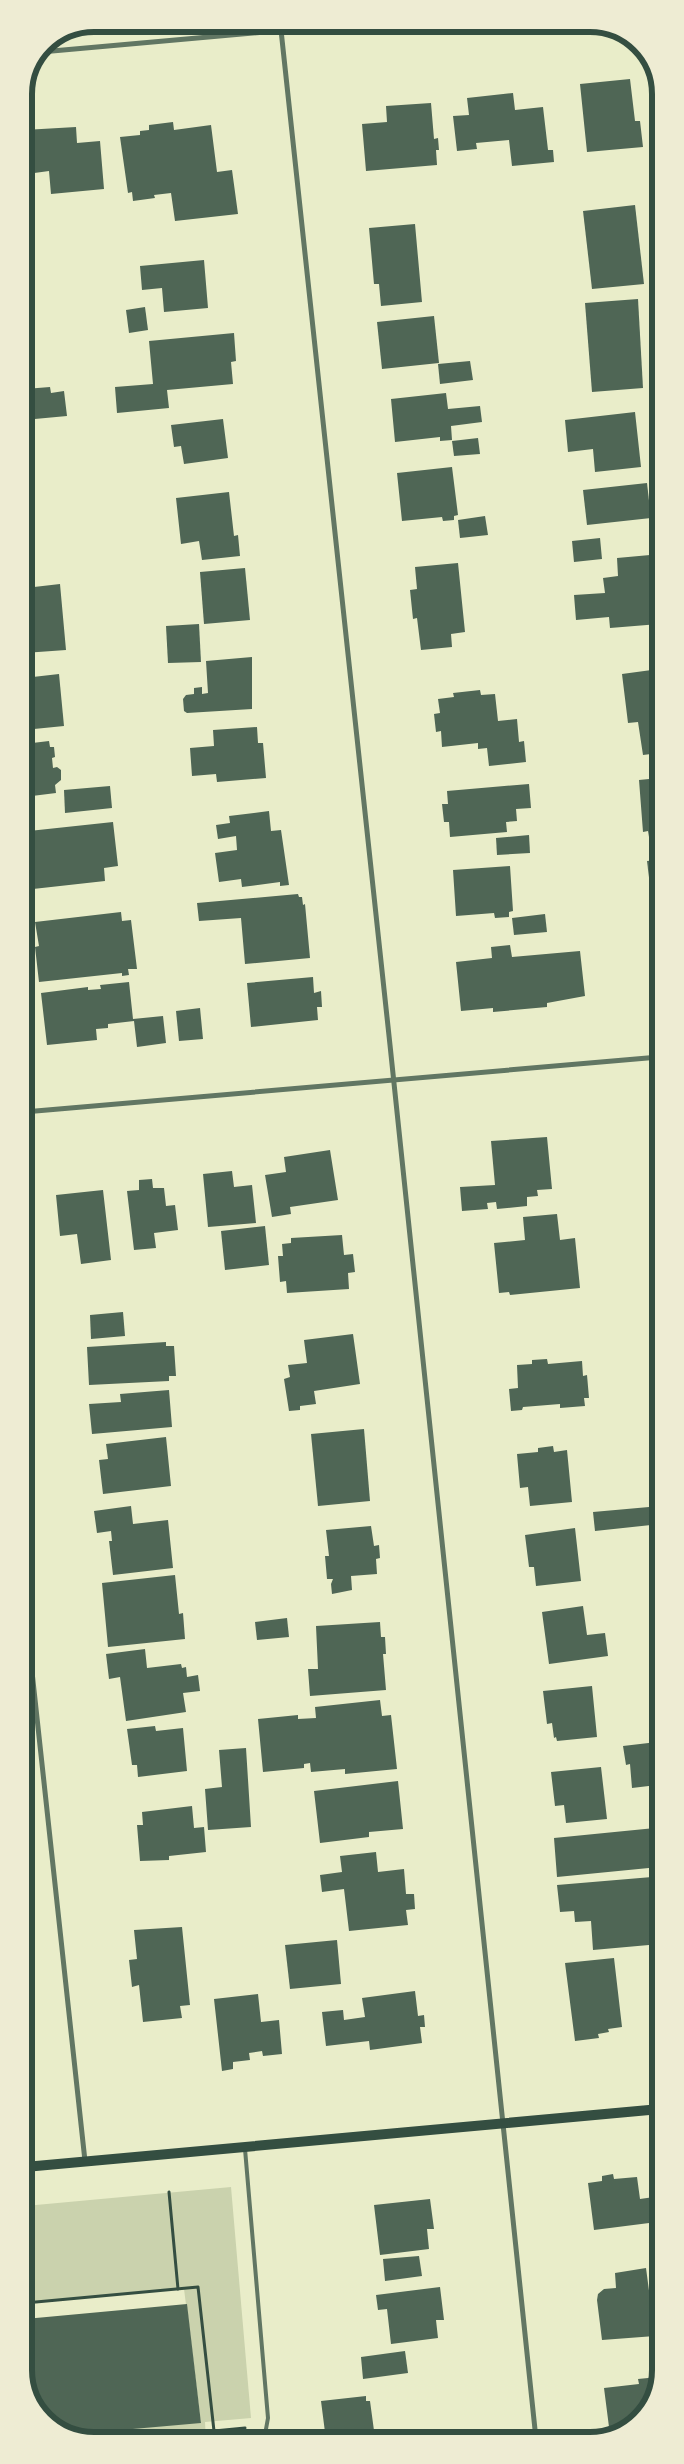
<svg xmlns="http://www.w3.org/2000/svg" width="684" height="2464" font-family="'Fira Sans',sans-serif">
<rect width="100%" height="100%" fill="#e9edc9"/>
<!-- green -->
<path fill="#cad2ad" d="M 231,2187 L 251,2418 L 205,2422 L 206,2440 L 90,2440 L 75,2434 L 201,2422 L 184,2289 L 25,2303 L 25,2206 Z"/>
<!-- building -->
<g fill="#4f6655">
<path d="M 630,79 L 635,121 L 640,121 L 643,147 L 587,152 L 580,84 Z"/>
<path d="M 513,93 L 515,110 L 543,107 L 548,150 L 553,150 L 554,162 L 512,166 L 509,140 L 476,143 L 477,149 L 457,151 L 453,116 L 469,115 L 467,98 Z"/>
<path d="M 431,103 L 434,139 L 438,138 L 439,150 L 436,150 L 437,165 L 366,171 L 362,124 L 387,122 L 386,106 Z"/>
<path d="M 173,122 L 174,130 L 211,125 L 217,172 L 232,170 L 238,214 L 175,221 L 171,193 L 154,195 L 155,198 L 133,201 L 132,192 L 128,193 L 120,137 L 140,135 L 140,131 L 149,130 L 149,125 Z"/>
<path d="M 76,127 L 77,143 L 100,141 L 104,189 L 51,194 L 49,171 L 27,174 L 24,130 Z"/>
<path d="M 635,205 L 644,284 L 592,289 L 583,211 Z"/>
<path d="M 415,224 L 422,302 L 381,306 L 379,284 L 374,284 L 369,228 Z"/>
<path d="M 204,260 L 208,308 L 164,312 L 162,288 L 142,290 L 140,266 Z"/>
<path d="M 638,299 L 643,388 L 592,392 L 585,303 Z"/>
<path d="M 145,307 L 148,330 L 129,333 L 126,310 Z"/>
<path d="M 434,316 L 439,363 L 382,369 L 377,322 Z"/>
<path d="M 24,319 L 29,319 L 30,335 L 24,336 Z"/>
<path d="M 234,333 L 236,361 L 231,362 L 233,384 L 167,390 L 169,408 L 117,413 L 115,387 L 153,384 L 149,341 Z"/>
<path d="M 26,353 L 29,377 L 24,377 L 24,354 Z"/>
<path d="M 470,361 L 473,380 L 440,384 L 438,364 Z"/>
<path d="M 50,387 L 51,393 L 64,391 L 67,416 L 24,420 L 25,389 Z"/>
<path d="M 446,393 L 448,409 L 480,406 L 482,422 L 451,426 L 452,440 L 440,441 L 440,437 L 395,442 L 391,399 Z"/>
<path d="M 635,412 L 641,467 L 595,472 L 593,449 L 568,452 L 565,420 Z"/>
<path d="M 223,419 L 228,458 L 184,464 L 181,446 L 174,447 L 171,425 Z"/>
<path d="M 478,438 L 480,454 L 454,456 L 452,441 Z"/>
<path d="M 452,467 L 458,515 L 454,516 L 454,520 L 443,521 L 442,517 L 402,521 L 397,473 Z"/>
<path d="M 647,483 L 651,518 L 587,525 L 583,490 Z"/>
<path d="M 229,492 L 234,536 L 238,535 L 240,556 L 202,560 L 199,541 L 181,544 L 176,498 Z"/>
<path d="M 485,516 L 488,535 L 460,538 L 458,520 Z"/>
<path d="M 600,538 L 602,559 L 574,562 L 572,541 Z"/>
<path d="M 650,555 L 654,598 L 659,598 L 659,624 L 610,628 L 609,617 L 576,620 L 574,595 L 605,593 L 603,578 L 618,576 L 617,558 Z"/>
<path d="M 458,563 L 465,632 L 451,634 L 452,647 L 421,650 L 417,618 L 413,619 L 410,590 L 417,589 L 415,567 Z"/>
<path d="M 245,568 L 250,620 L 204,624 L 200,572 Z"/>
<path d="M 24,582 L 33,582 L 34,587 L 60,584 L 66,650 L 24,653 Z"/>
<path d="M 199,624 L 201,662 L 168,663 L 166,626 Z"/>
<path d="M 252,657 L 252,709 L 187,713 L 184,711 L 183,699 L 186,695 L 194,694 L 194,688 L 202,687 L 202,694 L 208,693 L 206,661 Z"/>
<path d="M 659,669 L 659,753 L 643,755 L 638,722 L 628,723 L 622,674 Z"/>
<path d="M 59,674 L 64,726 L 24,730 L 24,678 Z"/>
<path d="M 480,690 L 481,695 L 495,694 L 498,721 L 517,719 L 519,742 L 524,741 L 526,762 L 489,766 L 487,748 L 478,749 L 478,743 L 442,747 L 441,731 L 436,732 L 434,714 L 440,713 L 438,699 L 454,697 L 453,693 Z"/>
<path d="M 257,727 L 258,743 L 263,743 L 266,778 L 217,782 L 216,774 L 192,776 L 190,748 L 214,746 L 213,730 Z"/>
<path d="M 49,741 L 50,747 L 54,747 L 55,757 L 52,758 L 53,768 L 57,767 L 61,770 L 61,780 L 55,785 L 56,793 L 24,797 L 24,744 Z"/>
<path d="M 659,778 L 659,836 L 649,837 L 648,831 L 643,832 L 639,780 Z"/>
<path d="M 529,784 L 531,808 L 516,809 L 517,821 L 506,822 L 507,832 L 450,837 L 449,822 L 444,822 L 442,804 L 448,804 L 447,791 Z"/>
<path d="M 110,786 L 112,808 L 65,813 L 64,790 Z"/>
<path d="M 269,811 L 271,831 L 281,830 L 289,885 L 280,886 L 280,882 L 242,887 L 241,879 L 219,882 L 215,853 L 237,850 L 236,836 L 218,839 L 216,825 L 230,823 L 229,816 Z"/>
<path d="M 113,822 L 118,866 L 104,868 L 105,881 L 24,890 L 24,830 L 29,831 Z"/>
<path d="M 529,835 L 530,853 L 497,855 L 496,838 Z"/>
<path d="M 659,860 L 659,910 L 653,911 L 647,861 Z"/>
<path d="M 510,866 L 513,911 L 509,912 L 509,917 L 495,918 L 494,913 L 456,916 L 453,870 Z"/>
<path d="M 298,894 L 299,897 L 302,897 L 303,905 L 305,904 L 310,958 L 245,964 L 241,918 L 199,921 L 197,903 Z"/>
<path d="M 121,912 L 122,921 L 131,920 L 137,969 L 128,969 L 129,975 L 122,976 L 122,973 L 39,982 L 35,947 L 39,946 L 35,922 Z"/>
<path d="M 545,914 L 547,932 L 514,935 L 512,918 Z"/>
<path d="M 510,945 L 512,957 L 580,951 L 585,996 L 547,1003 L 547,1007 L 493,1012 L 493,1008 L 461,1011 L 456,962 L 492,958 L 491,947 Z"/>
<path d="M 313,977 L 314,993 L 321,991 L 322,1007 L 317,1007 L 318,1020 L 251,1027 L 247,983 Z"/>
<path d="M 129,982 L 133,1019 L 163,1016 L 166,1043 L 137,1047 L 134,1021 L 108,1024 L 108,1028 L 96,1029 L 97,1040 L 47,1045 L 41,993 L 88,987 L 88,990 L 101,989 L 100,985 Z"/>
<path d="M 200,1008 L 203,1039 L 179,1041 L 176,1011 Z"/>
<path d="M 547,1137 L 552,1189 L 537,1190 L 538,1196 L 527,1197 L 527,1206 L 497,1209 L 496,1202 L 487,1203 L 488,1209 L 462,1211 L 460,1187 L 495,1185 L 491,1141 Z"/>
<path d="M 330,1150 L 338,1200 L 290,1207 L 291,1214 L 272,1217 L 265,1175 L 286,1172 L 284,1157 Z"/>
<path d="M 232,1171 L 234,1187 L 252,1185 L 256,1223 L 208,1227 L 203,1174 Z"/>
<path d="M 152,1179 L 153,1188 L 164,1188 L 166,1206 L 175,1205 L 178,1230 L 154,1233 L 156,1248 L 134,1250 L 127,1191 L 139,1190 L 139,1180 Z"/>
<path d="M 103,1190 L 111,1260 L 81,1264 L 77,1234 L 60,1236 L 56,1195 Z"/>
<path d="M 557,1214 L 560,1240 L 575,1238 L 580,1288 L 510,1295 L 509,1292 L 499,1293 L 494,1243 L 525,1240 L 523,1217 Z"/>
<path d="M 265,1226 L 269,1265 L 225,1270 L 221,1231 Z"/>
<path d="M 342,1235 L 344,1255 L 353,1254 L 355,1272 L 348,1273 L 349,1289 L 287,1293 L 286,1281 L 280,1282 L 278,1256 L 283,1256 L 282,1244 L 291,1243 L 291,1238 Z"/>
<path d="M 123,1312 L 125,1336 L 91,1339 L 90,1315 Z"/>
<path d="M 353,1334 L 360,1384 L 314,1391 L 316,1404 L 300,1406 L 300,1410 L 289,1411 L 284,1379 L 290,1377 L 288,1365 L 307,1363 L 304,1340 Z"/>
<path d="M 166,1342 L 166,1346 L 174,1346 L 176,1376 L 169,1376 L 169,1381 L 89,1385 L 87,1347 Z"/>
<path d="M 547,1359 L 548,1364 L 582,1361 L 583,1376 L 587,1375 L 589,1398 L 584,1398 L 585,1406 L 560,1408 L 560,1404 L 523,1407 L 522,1410 L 511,1411 L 509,1389 L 518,1388 L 517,1365 L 532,1364 L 532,1360 Z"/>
<path d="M 169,1390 L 172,1427 L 92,1434 L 89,1404 L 121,1402 L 120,1394 Z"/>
<path d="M 364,1429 L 370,1501 L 318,1506 L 311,1434 Z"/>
<path d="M 166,1437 L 171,1486 L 103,1494 L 99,1460 L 108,1459 L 106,1444 Z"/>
<path d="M 553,1446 L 554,1452 L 567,1450 L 572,1502 L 530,1506 L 528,1487 L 520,1488 L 517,1454 L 538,1452 L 538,1448 Z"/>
<path d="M 131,1506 L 133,1524 L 168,1520 L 173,1568 L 113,1575 L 109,1541 L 112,1541 L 111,1531 L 97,1533 L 94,1511 Z"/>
<path d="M 649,1507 L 651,1525 L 595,1531 L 593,1512 Z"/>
<path d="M 371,1526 L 374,1546 L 379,1545 L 380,1558 L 376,1559 L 377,1574 L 351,1576 L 352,1590 L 332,1594 L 331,1584 L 333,1579 L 327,1579 L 325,1556 L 329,1556 L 326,1530 Z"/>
<path d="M 575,1528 L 581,1581 L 536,1586 L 534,1567 L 529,1567 L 525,1535 Z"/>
<path d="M 175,1575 L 179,1614 L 183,1613 L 185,1639 L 108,1647 L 102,1583 Z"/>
<path d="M 583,1606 L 587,1635 L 605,1633 L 608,1656 L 549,1664 L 542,1612 Z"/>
<path d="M 287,1618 L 289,1637 L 257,1640 L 255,1622 Z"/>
<path d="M 380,1622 L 381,1637 L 385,1637 L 386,1654 L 383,1654 L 386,1690 L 310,1696 L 308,1669 L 318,1669 L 316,1626 Z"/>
<path d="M 145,1649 L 147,1668 L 181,1664 L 182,1668 L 186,1667 L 187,1677 L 198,1675 L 200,1691 L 183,1693 L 186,1712 L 126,1721 L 120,1677 L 109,1679 L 106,1654 Z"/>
<path d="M 592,1686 L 597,1737 L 557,1741 L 556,1737 L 554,1738 L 552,1723 L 547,1724 L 543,1691 Z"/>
<path d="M 380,1700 L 382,1716 L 391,1715 L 397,1769 L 345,1774 L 345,1769 L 311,1772 L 310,1763 L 304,1764 L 304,1768 L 263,1772 L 258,1719 L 298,1715 L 298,1719 L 316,1718 L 315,1707 Z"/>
<path d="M 155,1726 L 156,1731 L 183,1728 L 187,1771 L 138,1777 L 137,1765 L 132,1765 L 127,1729 Z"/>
<path d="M 657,1742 L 658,1759 L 654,1760 L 657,1785 L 632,1788 L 630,1764 L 626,1765 L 623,1746 Z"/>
<path d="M 246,1748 L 251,1827 L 208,1830 L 205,1789 L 222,1787 L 219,1750 Z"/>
<path d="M 601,1767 L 607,1819 L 566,1823 L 564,1805 L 555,1806 L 551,1772 Z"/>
<path d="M 398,1781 L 403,1829 L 369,1832 L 369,1837 L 320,1843 L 314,1791 Z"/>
<path d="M 192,1806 L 194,1828 L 204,1827 L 206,1852 L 169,1856 L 169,1860 L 140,1861 L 137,1825 L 143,1825 L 142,1812 Z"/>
<path d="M 655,1828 L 655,1831 L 660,1831 L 659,1867 L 557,1877 L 554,1838 Z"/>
<path d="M 376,1852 L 378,1872 L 404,1869 L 406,1894 L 414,1894 L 415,1909 L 406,1910 L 408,1925 L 349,1931 L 344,1889 L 322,1892 L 320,1875 L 342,1872 L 340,1856 Z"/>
<path d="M 652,1877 L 654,1903 L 660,1903 L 660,1944 L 593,1950 L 591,1921 L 575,1922 L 574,1911 L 560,1912 L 557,1885 Z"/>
<path d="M 182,1927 L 190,2005 L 180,2006 L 182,2018 L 143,2022 L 139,1985 L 132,1987 L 129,1960 L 137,1959 L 134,1930 Z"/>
<path d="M 337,1940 L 341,1984 L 290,1989 L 285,1945 Z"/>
<path d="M 614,1958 L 622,2027 L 608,2029 L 609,2032 L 598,2034 L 599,2038 L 575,2041 L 565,1963 Z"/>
<path d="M 415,1991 L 418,2016 L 424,2015 L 425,2027 L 420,2027 L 422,2043 L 370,2050 L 369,2041 L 326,2046 L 322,2012 L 343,2010 L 344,2020 L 365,2017 L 362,1998 Z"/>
<path d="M 258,1994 L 261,2022 L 279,2020 L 282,2054 L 263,2056 L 262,2051 L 249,2053 L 250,2060 L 233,2062 L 233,2069 L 222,2071 L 214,1999 Z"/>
<path d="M 613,2174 L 614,2179 L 637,2177 L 640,2199 L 654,2197 L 657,2222 L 594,2230 L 588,2183 L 602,2181 L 602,2176 Z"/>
<path d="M 430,2199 L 434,2229 L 427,2229 L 429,2249 L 380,2255 L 374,2205 Z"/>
<path d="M 419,2256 L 422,2276 L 385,2281 L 383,2259 Z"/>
<path d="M 646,2268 L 655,2336 L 602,2340 L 597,2300 L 598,2294 L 604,2289 L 616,2288 L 615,2273 Z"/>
<path d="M 440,2287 L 444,2320 L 436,2320 L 438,2338 L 391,2344 L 387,2309 L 378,2310 L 376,2295 Z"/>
<path d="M 187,2304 L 201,2423 L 76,2434 L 48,2423 L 25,2384 L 25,2319 Z"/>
<path d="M 405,2351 L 408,2373 L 363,2379 L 361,2357 Z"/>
<path d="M 658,2377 L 643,2416 L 629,2424 L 609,2427 L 604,2388 L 639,2384 L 638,2379 Z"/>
<path d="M 366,2396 L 366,2401 L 370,2401 L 375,2438 L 391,2436 L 391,2439 L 326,2440 L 321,2401 Z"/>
</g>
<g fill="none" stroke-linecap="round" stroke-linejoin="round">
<!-- path -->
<g stroke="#344e41" stroke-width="3">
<path d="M 169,2192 L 178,2289"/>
<path d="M 25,2303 L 198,2287 L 214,2431 L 245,2428"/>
</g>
<!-- service -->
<path stroke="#617663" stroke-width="4" d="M 245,2149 L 268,2418 L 264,2440"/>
<!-- minor -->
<g stroke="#617663" stroke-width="5">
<path d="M 281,30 L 390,1045 L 536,2439"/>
<path d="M 41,52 L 355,24"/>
<path d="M 24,1112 L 659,1057"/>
<path d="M 25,1607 L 85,2161"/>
</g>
<!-- secondary -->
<path stroke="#344e41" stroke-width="10" d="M 25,2167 L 660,2109"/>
</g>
<!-- crop -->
<path d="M0 0H684V2464H0ZM94 32H590A62 62 0 0 1 652 94V2370A62 62 0 0 1 590 2432H94A62 62 0 0 1 32 2370V94A62 62 0 0 1 94 32Z" fill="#eeecd3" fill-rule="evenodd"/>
<path fill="none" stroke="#344e41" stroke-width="6" d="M94 32H590A62 62 0 0 1 652 94V2370A62 62 0 0 1 590 2432H94A62 62 0 0 1 32 2370V94A62 62 0 0 1 94 32Z"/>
</svg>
